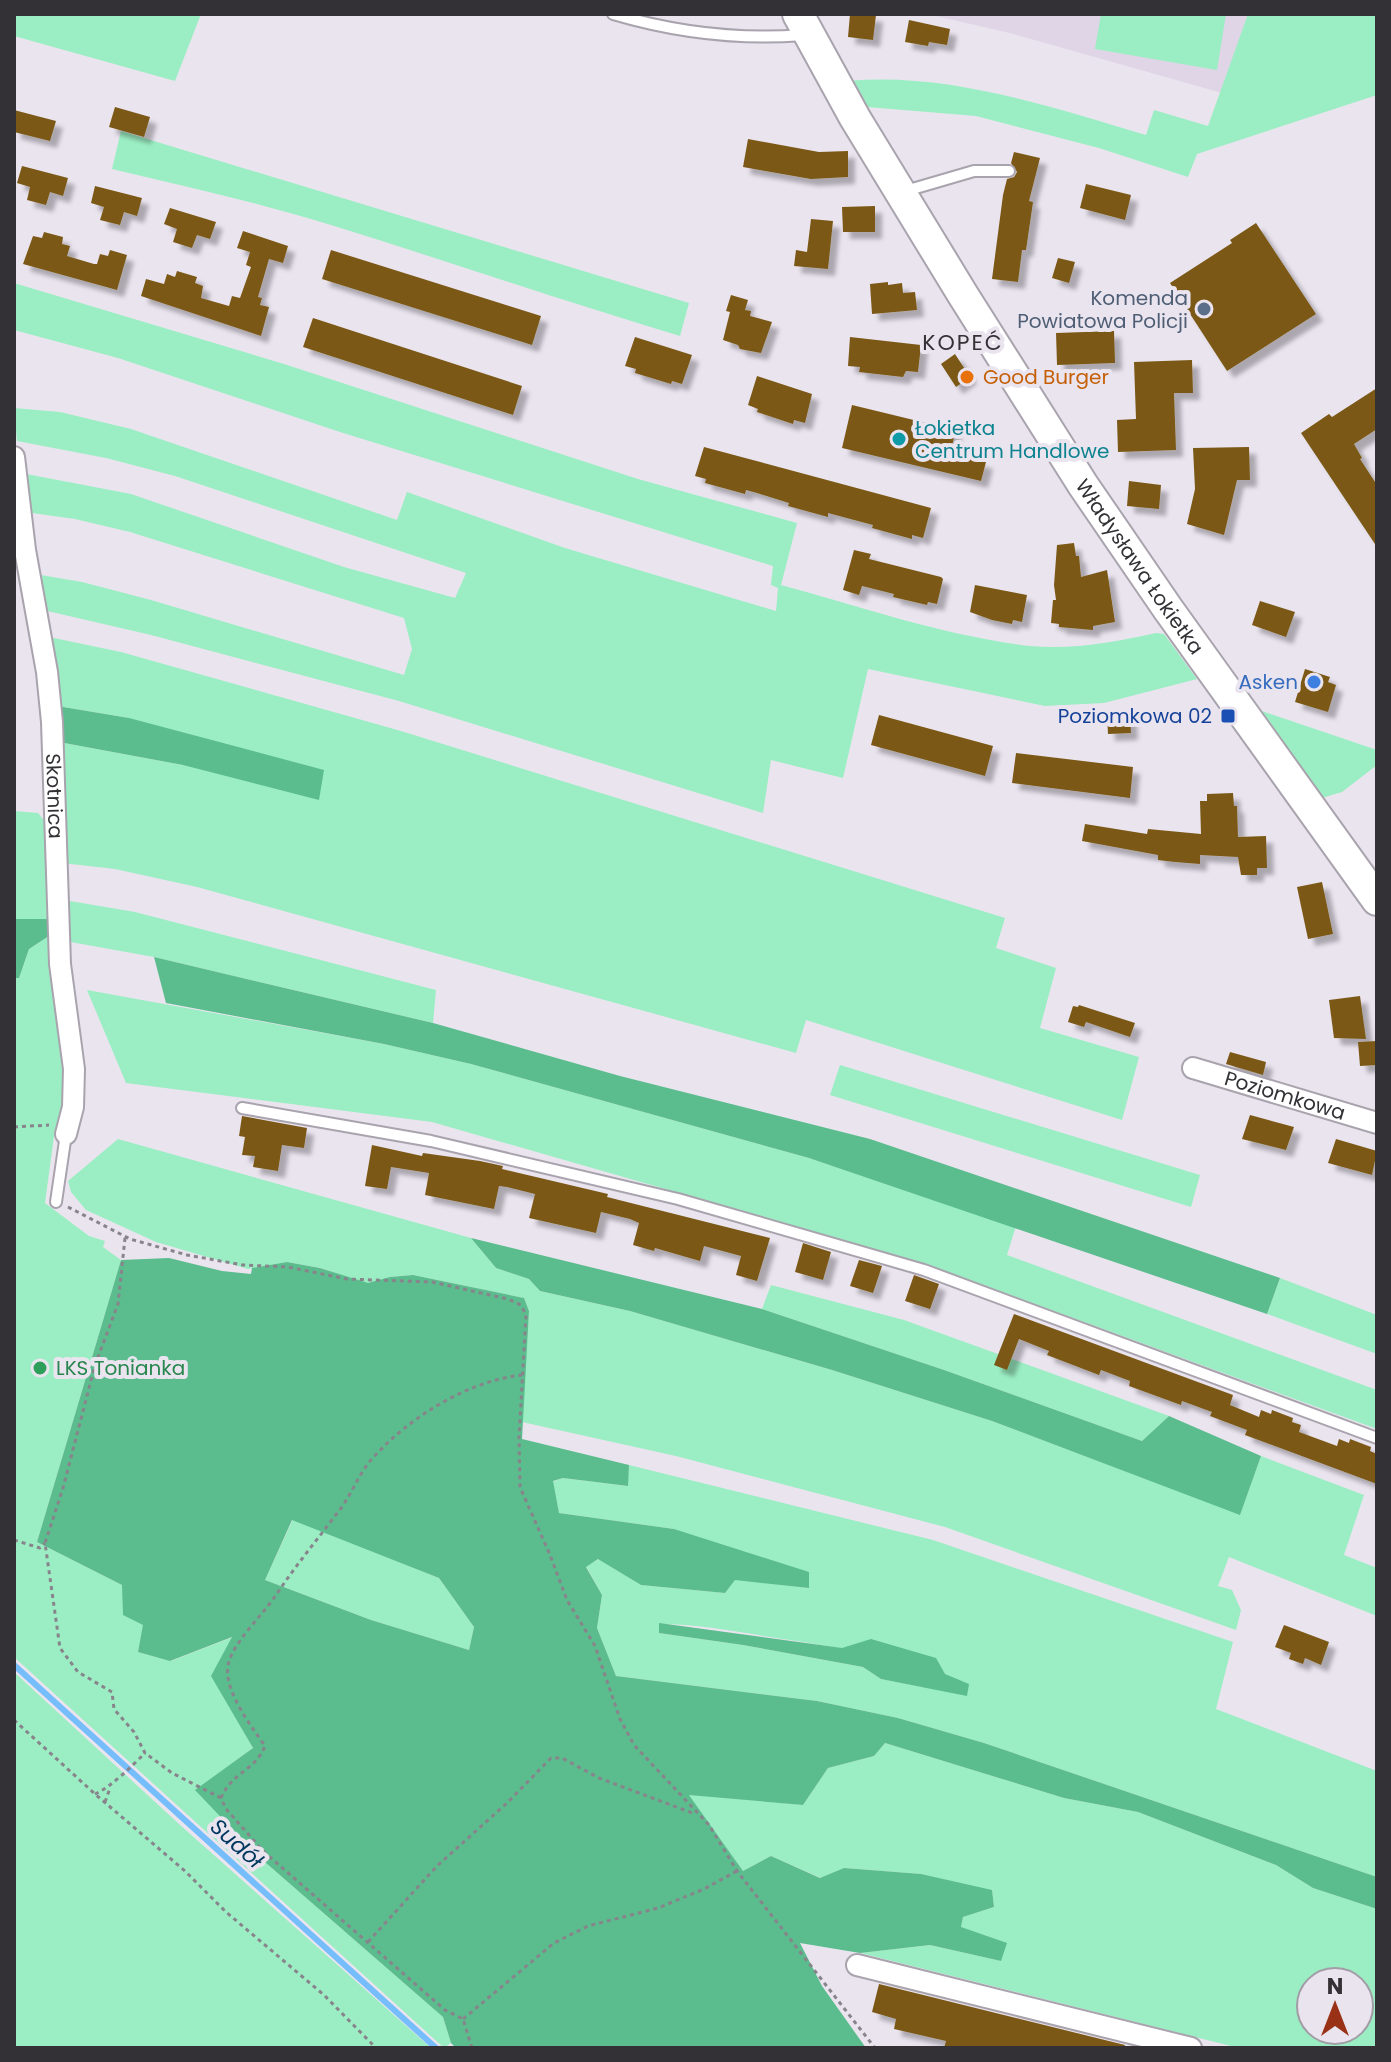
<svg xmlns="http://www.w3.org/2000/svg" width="1391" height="2062" font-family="Poppins,sans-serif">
<defs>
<filter id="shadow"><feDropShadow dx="7" dy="7" stdDeviation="2" flood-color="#0004"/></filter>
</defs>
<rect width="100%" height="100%" fill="#eae4ef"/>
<!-- built -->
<path fill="#dfd5e6" d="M 927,14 L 1248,14 L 1222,93 L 1010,33 Z"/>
<!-- green -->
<g fill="#9beec3" fill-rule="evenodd">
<path d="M 14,14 L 201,14 L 175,81 L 14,36 Z"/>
<path d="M 1101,14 L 1226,14 L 1217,70 L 1095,49 Z"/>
<path d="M 1248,14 L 1377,14 L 1377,95 L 1197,154 L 1188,177 L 1099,148 L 976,116 L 867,107 L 848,81 C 949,72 1050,107 1146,135 L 1154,110 L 1208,126 Z"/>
<path d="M 121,131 L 689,303 L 680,336 C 563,301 447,261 331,225 C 259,203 185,186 112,169 Z"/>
<path d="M 14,283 L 284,364 L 638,479 L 797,523 L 781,585 C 862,607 945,636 1030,646 C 1073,650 1115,642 1156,633 L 1164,634 L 1197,679 L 1104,703 L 1045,706 L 868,669 L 843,778 L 771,760 L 763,813 L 399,701 L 151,635 L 43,610 L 35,574 L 82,582 L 151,600 L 404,675 L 412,649 L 404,618 L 130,532 L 75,519 L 25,512 L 21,473 L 131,494 L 344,567 L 455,598 L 466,573 L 175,476 L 106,458 L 17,441 L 14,408 L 60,412 L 131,429 L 397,520 L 407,492 L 565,548 L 776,611 L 778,588 L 771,585 L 773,566 L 340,432 L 118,358 L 14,330 Z"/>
<path d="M 49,637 L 121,652 L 401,731 L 1005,918 L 996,948 L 1056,968 L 1040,1028 L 1139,1057 L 1122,1120 L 806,1020 L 796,1053 L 197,887 L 115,869 L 62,863 L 59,742 L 183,765 L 129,718 L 57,706 Z"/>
<path d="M 1256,709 L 1377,750 L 1377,765 L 1342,792 L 1322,798 Z"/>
<path d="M 14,811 L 38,813 L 50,828 L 51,919 L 14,919 Z"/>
<path d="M 64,900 L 135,912 L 436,990 L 433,1023 L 154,957 L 65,941 Z"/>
<path d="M 52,934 L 68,1081 L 59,1127 L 55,1129 L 45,1203 L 89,1236 L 105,1241 L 103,1247 L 121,1260 L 37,1542 L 122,1585 L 144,1625 L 138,1652 L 171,1661 L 233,1637 L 212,1676 L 253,1748 L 196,1790 L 258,1856 L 443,2017 L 451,2043 L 444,2048 L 14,1657 L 14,978 L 19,978 L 29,949 Z"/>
<path d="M 87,990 L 384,1044 L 471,1064 L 809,1158 L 1016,1226 L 1007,1255 L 1377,1390 L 1377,1429 L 922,1263 L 432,1122 L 126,1083 Z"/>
<path d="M 840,1065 L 1200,1175 L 1191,1207 L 830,1095 Z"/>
<path d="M 118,1139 L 471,1238 L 496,1268 L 529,1279 L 540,1291 L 630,1311 L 832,1370 L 992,1421 L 1240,1514 L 1261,1456 L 1364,1495 L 1344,1555 L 1377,1568 L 1377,1616 L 1229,1557 L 1218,1586 L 1232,1590 L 1241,1610 L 1236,1630 L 945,1527 L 676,1456 L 522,1422 L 529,1311 L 524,1298 L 413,1275 L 390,1277 L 368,1284 L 321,1268 L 287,1262 L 248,1269 L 156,1242 L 86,1210 L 71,1192 L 68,1181 Z"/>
<path d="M 1280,1278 L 1377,1315 L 1377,1354 L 1267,1314 Z"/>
<path d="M 771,1285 L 904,1320 L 1169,1416 L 1142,1441 L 944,1370 L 762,1309 Z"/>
<path d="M 629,1465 L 933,1540 L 1233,1642 L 1216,1709 L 1377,1771 L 1377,1877 L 984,1743 L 898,1718 L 817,1701 L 616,1676 L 597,1628 L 602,1595 L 586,1566 L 599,1559 L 641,1585 L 725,1593 L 735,1579 L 808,1588 L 674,1529 L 559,1513 L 552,1482 L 563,1478 L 627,1486 ZM 659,1624 C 695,1624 734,1631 770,1637 C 836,1647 906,1658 968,1684 L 967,1695 L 881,1679 L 863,1667 L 743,1645 L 659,1633 Z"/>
<path d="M 293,1519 L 439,1578 L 474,1627 L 469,1650 L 371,1620 L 265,1580 Z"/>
<path d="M 14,1672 L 179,1824 L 431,2048 L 14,2048 Z"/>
<path d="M 885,1743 L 1064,1798 L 1138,1812 L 1276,1865 L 1313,1888 L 1377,1909 L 1377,2048 L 1239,2048 L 860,1953 L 930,1945 L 1001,1961 L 961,1927 L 963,1917 L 994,1907 L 992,1891 L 920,1874 L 844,1868 L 821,1878 L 771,1856 L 743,1871 L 688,1794 L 803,1805 L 828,1768 L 874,1756 ZM 1311,1982 L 1359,1982 L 1359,2030 L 1311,2030 Z"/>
</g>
<!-- forest -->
<g fill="#5bbc8d" fill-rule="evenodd">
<path d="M 57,706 L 129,718 L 324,770 L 319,800 L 183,765 L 59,742 Z"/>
<path d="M 14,919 L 51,919 L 52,934 L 29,949 L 19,978 L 14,978 Z"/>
<path d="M 154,957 L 433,1023 L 620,1076 L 870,1139 L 1280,1278 L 1267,1314 L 809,1158 L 471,1064 L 384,1044 L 166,1003 Z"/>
<path d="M 471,1238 L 762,1309 L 944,1370 L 1142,1441 L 1169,1416 L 1261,1456 L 1240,1515 L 992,1421 L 832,1370 L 630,1311 L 540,1291 L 529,1279 L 496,1268 Z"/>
<path d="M 169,1258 L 222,1271 L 251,1274 L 252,1268 L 287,1262 L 320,1268 L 368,1283 L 390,1277 L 413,1275 L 524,1298 L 529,1311 L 522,1439 L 629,1465 L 628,1486 L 563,1478 L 553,1481 L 559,1513 L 674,1529 L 809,1572 L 809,1588 L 735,1580 L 725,1593 L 641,1585 L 598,1559 L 586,1567 L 602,1595 L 597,1628 L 616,1676 L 817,1701 L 898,1718 L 984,1743 L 1377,1877 L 1377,1909 L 1313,1888 L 1276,1865 L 1138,1812 L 1064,1798 L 885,1743 L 874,1756 L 828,1768 L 803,1805 L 689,1795 L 743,1871 L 771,1856 L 820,1878 L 844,1868 L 921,1874 L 992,1890 L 994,1907 L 963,1917 L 961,1927 L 1007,1943 L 1001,1961 L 930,1945 L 860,1953 L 800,1943 L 822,1986 L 866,2048 L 456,2048 L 451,2043 L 443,2017 L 258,1856 L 195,1790 L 253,1748 L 211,1676 L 232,1637 L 170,1661 L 138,1652 L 143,1625 L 123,1615 L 122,1585 L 37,1542 L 121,1260 ZM 292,1520 L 439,1578 L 474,1627 L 469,1650 L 371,1620 L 265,1580 Z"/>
<path d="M 659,1623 L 842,1648 L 871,1639 L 936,1658 L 945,1674 L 969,1684 L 967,1696 L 881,1679 L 863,1667 L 743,1645 L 659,1633 Z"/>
</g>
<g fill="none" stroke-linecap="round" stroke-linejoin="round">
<!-- stream -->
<path stroke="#76bdfb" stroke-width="6" d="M 14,1665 L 436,2048"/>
</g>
<!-- building -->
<g fill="#7b5916" filter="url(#shadow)">
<path d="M 850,14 L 876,15 L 873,40 L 848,37 Z"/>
<path d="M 909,20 L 950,29 L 947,45 L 929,42 L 928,46 L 905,42 Z"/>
<path d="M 115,107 L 150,117 L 144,137 L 109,127 Z"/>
<path d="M 14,110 L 56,121 L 50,141 L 14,132 Z"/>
<path d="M 748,139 L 819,152 L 848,151 L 848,177 L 811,179 L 743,167 Z"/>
<path d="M 1014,152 L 1040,158 L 1029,201 L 1033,202 L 1026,250 L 1022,250 L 1018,282 L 992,279 L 1003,195 L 1007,179 L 1014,177 L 1017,172 L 1011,163 Z"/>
<path d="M 22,166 L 68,178 L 63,196 L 50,192 L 46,205 L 27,200 L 30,187 L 17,183 Z"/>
<path d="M 1086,184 L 1131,195 L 1125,220 L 1080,208 Z"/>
<path d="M 95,186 L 142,198 L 137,216 L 124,212 L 120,225 L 100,220 L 104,207 L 91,203 Z"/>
<path d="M 875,206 L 875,232 L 843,232 L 842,207 Z"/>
<path d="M 170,208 L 216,222 L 210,239 L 197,235 L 192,248 L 173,242 L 177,229 L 164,224 Z"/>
<path d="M 811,219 L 833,221 L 828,269 L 794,266 L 796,250 L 807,252 Z"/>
<path d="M 1256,223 L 1316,314 L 1227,371 L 1170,283 L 1232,243 L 1230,240 Z"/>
<path d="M 243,231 L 288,246 L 283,263 L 269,259 L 258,297 L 262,298 L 260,305 L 269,307 L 261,336 L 141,296 L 146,279 L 164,284 L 167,274 L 175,277 L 177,271 L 197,277 L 195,283 L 203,286 L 201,298 L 229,306 L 232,296 L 240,298 L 251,267 L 246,265 L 250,252 L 237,248 Z"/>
<path d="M 44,232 L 63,237 L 62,244 L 70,246 L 67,256 L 94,264 L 97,264 L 100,254 L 108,256 L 110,250 L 127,255 L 117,290 L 23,264 L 33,236 L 42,238 Z"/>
<path d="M 331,250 L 541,316 L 532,345 L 322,279 Z"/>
<path d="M 1058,258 L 1075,262 L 1069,283 L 1052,278 Z"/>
<path d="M 888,282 L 888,285 L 902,283 L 903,293 L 915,292 L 917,310 L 872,314 L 870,284 Z"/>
<path d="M 731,295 L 748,300 L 745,310 L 751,311 L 750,316 L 772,322 L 761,353 L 740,349 L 738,345 L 723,340 L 730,312 L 726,311 Z"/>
<path d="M 313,318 L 522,386 L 513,415 L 303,347 Z"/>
<path d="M 1114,331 L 1115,363 L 1057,365 L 1056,333 Z"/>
<path d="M 635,337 L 692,355 L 682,384 L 672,381 L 671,384 L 635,373 L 636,369 L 625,366 Z"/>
<path d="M 850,337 L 921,345 L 918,372 L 906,371 L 903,377 L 859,372 L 860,367 L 848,366 Z"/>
<path d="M 955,354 L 970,377 L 956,387 L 941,364 Z"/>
<path d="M 1192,360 L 1193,393 L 1174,393 L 1176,450 L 1118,452 L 1117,420 L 1136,419 L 1134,362 Z"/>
<path d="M 757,376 L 812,394 L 805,423 L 794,420 L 793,424 L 757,412 L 758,409 L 748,405 Z"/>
<path d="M 1377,388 L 1377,429 L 1354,444 L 1362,458 L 1360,459 L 1377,485 L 1377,547 L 1301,433 L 1329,414 L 1332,417 Z"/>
<path d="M 852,405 L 955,430 L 951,453 L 986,462 L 981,481 L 842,448 Z"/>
<path d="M 704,447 L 931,508 L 923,538 L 912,535 L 912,539 L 872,528 L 873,525 L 828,513 L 828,517 L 788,506 L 789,503 L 757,493 L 746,490 L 745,494 L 705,483 L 706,479 L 695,476 Z"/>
<path d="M 1249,447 L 1250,480 L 1237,480 L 1224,535 L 1187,524 L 1195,489 L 1193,448 Z"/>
<path d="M 1129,481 L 1161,485 L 1159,509 L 1127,506 Z"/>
<path d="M 1074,543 L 1076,556 L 1079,556 L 1081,577 L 1107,570 L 1115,622 L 1093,626 L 1093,630 L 1059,627 L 1059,624 L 1051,623 L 1053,600 L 1056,600 L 1054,585 L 1057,545 Z"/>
<path d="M 854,550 L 871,554 L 869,559 L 941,577 L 943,579 L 937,604 L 928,602 L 927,605 L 893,597 L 894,594 L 862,586 L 859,595 L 843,590 Z"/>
<path d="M 975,585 L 1027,595 L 1022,622 L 1013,620 L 1012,624 L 992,620 L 970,612 Z"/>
<path d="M 1260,601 L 1295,612 L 1286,637 L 1252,625 Z"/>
<path d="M 1305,669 L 1330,677 L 1328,682 L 1336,685 L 1328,712 L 1295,702 Z"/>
<path d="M 1130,714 L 1131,733 L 1108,734 L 1107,715 Z"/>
<path d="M 879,715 L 993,746 L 985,776 L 871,745 Z"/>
<path d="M 1016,753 L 1133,767 L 1130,798 L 1012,783 Z"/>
<path d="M 1233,793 L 1234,806 L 1237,806 L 1238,837 L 1266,836 L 1267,868 L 1257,868 L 1257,875 L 1241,875 L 1238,857 L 1200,855 L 1200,864 L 1175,862 L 1158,860 L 1158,855 L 1082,841 L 1085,824 L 1147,834 L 1148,829 L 1201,834 L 1200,801 L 1207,801 L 1207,794 Z"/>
<path d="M 1322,882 L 1333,934 L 1308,939 L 1297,887 Z"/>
<path d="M 1360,996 L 1366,1039 L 1334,1038 L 1329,1000 Z"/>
<path d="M 1079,1005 L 1135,1023 L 1130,1037 L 1086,1022 L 1084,1027 L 1068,1022 L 1073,1006 L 1078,1007 Z"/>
<path d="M 1377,1041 L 1377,1065 L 1360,1066 L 1358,1042 Z"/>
<path d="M 1230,1052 L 1266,1062 L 1263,1075 L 1226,1064 Z"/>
<path d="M 1250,1115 L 1294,1127 L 1286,1150 L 1242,1139 Z"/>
<path d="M 242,1116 L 307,1128 L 304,1148 L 282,1145 L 278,1171 L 253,1167 L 255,1156 L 242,1155 L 245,1137 L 239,1136 Z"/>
<path d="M 1336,1139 L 1377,1151 L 1372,1175 L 1328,1163 Z"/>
<path d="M 372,1145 L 422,1156 L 423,1153 L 480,1161 L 503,1166 L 502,1169 L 608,1194 L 607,1197 L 770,1238 L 757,1281 L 736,1275 L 741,1256 L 704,1246 L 700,1261 L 655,1248 L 654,1251 L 633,1245 L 639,1223 L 630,1219 L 601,1212 L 596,1233 L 529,1218 L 535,1194 L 507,1187 L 499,1186 L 494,1209 L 425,1195 L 429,1173 L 391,1167 L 387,1189 L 365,1186 Z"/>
<path d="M 803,1243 L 831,1252 L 823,1280 L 795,1272 Z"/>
<path d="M 859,1260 L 882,1266 L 873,1293 L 850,1286 Z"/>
<path d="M 914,1275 L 939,1284 L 930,1309 L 905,1301 Z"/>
<path d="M 1014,1314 L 1233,1395 L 1230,1405 L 1259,1417 L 1261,1410 L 1271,1414 L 1272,1410 L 1293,1418 L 1292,1422 L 1301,1425 L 1299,1432 L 1337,1446 L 1339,1439 L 1349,1443 L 1350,1439 L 1371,1447 L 1370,1451 L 1377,1454 L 1377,1484 L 1245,1435 L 1247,1430 L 1210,1416 L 1212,1412 L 1182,1401 L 1181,1405 L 1129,1386 L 1130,1381 L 1101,1370 L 1099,1375 L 1047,1355 L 1049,1351 L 1019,1339 L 1007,1370 L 994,1365 Z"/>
<path d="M 1284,1625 L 1329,1642 L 1321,1665 L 1305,1658 L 1303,1664 L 1289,1659 L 1291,1653 L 1275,1647 Z"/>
<path d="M 879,1984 L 1125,2045 L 1124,2048 L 944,2048 L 946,2041 L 894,2029 L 896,2019 L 872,2012 Z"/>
</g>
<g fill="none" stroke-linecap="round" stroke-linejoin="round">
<defs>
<g id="lane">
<path d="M 613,14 C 674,32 740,40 803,35"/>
<path d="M 902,192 L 974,171 L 1009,171"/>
<path d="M 242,1108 L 431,1141 L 678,1199 L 924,1270 L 1377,1438"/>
<path d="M 56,1202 L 66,1134"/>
</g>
<g id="street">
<path id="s1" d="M 14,457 L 25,550 L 47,672 L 52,722 L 60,964 L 74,1069 L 73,1107 L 66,1134"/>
<path id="s2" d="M 1193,1068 L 1377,1123"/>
<path d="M 857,1965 L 1191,2048"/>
</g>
<g id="secondary">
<path id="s3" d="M 798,14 L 855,118 L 963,295 L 1083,485 L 1168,609 L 1377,900"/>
</g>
</defs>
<!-- lane casing -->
<use href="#lane" stroke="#a9a3ae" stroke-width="14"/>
<!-- street casing -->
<use href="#street" stroke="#a9a3ae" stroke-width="24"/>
<!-- secondary casing -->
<use href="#secondary" stroke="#a9a3ae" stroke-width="34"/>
<!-- path -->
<g stroke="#88848c" stroke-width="3" stroke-dasharray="4 4" stroke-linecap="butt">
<path d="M 14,1127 L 49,1125"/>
<path d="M 68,1207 L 130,1239 L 187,1255 L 243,1265 L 288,1267 L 347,1279 L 432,1282 L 508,1299 L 521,1305 L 526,1315 L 519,1438 L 520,1487 L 550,1555 L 567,1600 L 595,1646 L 620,1719 L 634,1745 L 709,1825 L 737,1871 L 875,2048"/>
<path d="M 125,1238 L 118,1304 L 95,1365 L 63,1488 L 45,1543 L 60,1648 L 78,1672 L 112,1692 L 114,1709 L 134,1732 L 145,1753 L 172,1773 L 221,1798"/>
<path d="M 14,1540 L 40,1548 L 45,1543"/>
<path d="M 14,1720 L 95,1794 L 185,1871 L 226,1912 L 324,1995 L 376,2048"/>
<path d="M 95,1794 C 111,1787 132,1766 145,1753"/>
<path d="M 105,1802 L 110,1788"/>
<path d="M 368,1942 L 437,1866 L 507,1803 L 551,1758 L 562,1758 L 599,1778 L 695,1814"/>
<path d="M 463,2019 L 554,1943 L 588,1926 L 658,1908 L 704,1889 L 737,1871"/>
<path d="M 472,2048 L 463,2019 L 445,2010 L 263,1851 L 226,1809 L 221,1798 C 232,1772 255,1771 265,1746 C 252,1727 223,1690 228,1665 C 233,1642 263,1615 276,1595 C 296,1565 317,1540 338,1512 C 351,1496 358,1475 371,1460 C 408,1418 467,1381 522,1375"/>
</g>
<!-- lane -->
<use href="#lane" stroke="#fff" stroke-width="10"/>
<!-- street -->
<use href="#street" stroke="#fff" stroke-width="20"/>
<!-- secondary -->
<use href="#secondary" stroke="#fff" stroke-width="30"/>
</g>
<!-- markers -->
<circle fill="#5c6f8a" stroke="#eae4ef" stroke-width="3" cx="1204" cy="309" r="8"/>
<circle fill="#e8710a" stroke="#eae4ef" stroke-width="3" cx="967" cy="377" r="8"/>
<circle fill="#0f9aa8" stroke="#eae4ef" stroke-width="3" cx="899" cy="439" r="8"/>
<circle fill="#3f7fe0" stroke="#eae4ef" stroke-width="3" cx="1314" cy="682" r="8"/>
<rect fill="#1a4fb4" stroke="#eae4ef" stroke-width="3" x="1220" y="708" width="16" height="16" rx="4"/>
<circle fill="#2e9e5b" stroke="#eae4ef" stroke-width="3" cx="40" cy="1368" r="8"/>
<g text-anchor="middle" stroke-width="8" stroke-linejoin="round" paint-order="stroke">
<!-- service labels -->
<g font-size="20" fill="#4e5e75" stroke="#eae4ef" text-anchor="end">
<text x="1188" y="305">Komenda<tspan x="1188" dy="23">Powiatowa Policji</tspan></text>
</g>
<!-- food labels -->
<g font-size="20" fill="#c56008" stroke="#eae4ef" text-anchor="start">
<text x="983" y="384">Good Burger</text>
</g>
<!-- culture labels -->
<g font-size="20" fill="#0d838f" stroke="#eae4ef" text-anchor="start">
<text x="915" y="435">Łokietka<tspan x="915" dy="23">Centrum Handlowe</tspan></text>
</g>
<!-- street labels -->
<g font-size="20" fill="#333135" stroke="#eae4ef">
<text dy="7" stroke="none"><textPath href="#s3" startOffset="650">Władysława Łokietka</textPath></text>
<text dy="7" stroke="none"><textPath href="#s1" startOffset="342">Skotnica</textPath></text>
<text dy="7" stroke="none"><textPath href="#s2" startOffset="96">Poziomkowa</textPath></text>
</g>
<!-- shop labels -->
<g font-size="20" fill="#366cbe" stroke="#eae4ef" text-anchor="end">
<text x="1298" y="689">Asken</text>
</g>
<!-- transit labels -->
<g font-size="20" fill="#164399" stroke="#eae4ef" text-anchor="end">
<text x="1212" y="723">Poziomkowa 02</text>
</g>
<!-- leisure labels -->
<g font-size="20" fill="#27864d" stroke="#eae4ef" text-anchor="start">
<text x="56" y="1375">LKS Tonianka</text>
</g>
<!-- neighbourhood labels -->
<g font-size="22" letter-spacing="2" fill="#333135" stroke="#eae4ef">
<text x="963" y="350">KOPEĆ</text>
</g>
<!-- water labels -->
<g font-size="22" font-style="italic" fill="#00375e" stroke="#eae4ef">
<text transform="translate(237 1843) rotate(42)" y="8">Sudół</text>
</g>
</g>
<!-- border -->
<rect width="1391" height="2062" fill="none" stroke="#333135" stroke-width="32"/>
<!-- north arrow -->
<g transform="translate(1335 2006)"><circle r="38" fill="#eae4ef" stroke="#a19ca5" stroke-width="2"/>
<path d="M0-6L14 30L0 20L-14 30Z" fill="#993117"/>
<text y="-12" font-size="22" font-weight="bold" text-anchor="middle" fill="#333135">N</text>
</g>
</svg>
